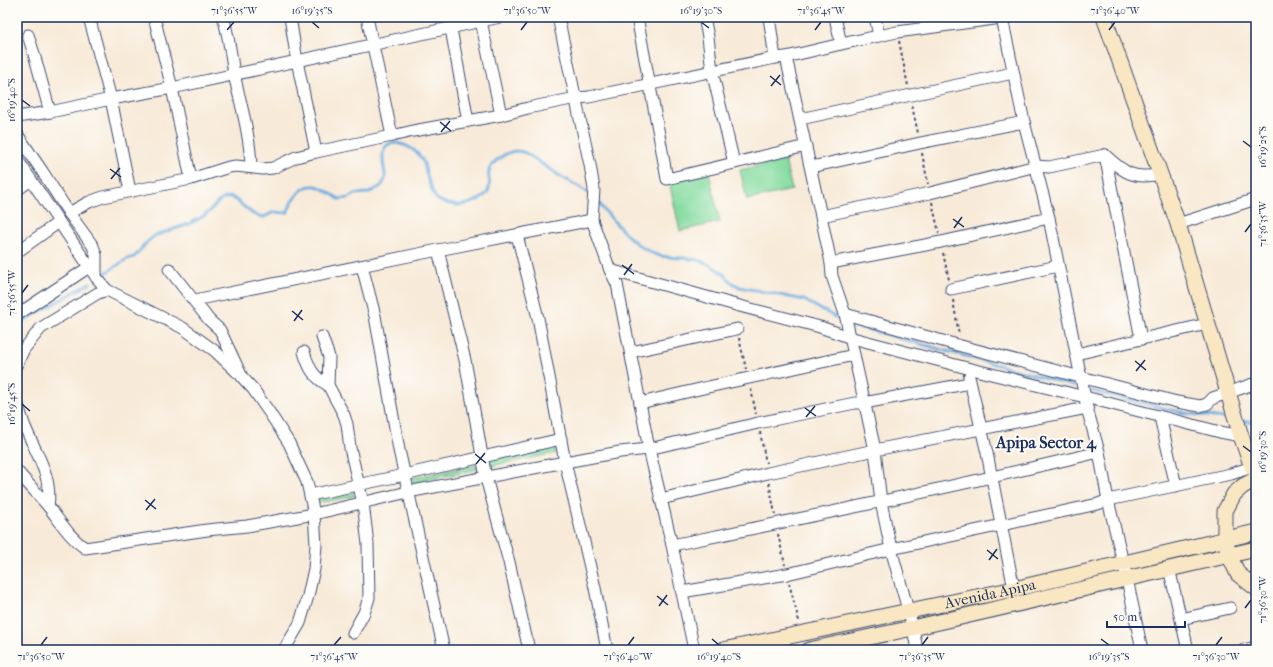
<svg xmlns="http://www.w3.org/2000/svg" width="1273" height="667" font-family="'IM FELL French Canon',serif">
<defs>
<pattern id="grass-tufts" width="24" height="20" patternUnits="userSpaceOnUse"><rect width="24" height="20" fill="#86dca0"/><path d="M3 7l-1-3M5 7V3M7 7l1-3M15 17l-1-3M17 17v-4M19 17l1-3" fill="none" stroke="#73bd8c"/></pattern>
</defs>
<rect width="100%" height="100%" fill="#fdfcf7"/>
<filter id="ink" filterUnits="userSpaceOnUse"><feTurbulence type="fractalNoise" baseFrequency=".025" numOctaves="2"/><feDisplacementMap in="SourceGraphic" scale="8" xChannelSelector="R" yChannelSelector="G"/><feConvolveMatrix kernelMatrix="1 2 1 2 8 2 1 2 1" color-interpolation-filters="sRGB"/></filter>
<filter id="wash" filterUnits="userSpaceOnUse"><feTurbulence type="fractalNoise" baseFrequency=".012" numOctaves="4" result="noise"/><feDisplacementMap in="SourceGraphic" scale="16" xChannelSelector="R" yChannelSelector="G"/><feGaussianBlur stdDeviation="0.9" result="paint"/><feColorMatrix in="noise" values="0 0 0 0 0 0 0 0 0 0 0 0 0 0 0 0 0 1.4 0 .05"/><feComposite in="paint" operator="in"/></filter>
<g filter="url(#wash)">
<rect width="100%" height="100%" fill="#f8ead8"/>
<!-- grass -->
<g fill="url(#grass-tufts)" stroke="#50867f">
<path d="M 555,447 L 556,453 L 490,466 L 489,460 Z"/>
<path d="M 477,465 L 478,469 L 413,483 L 412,478 Z"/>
<path d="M 354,492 L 355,496 L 317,503 L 316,498 Z"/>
</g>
<!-- garden -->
<g fill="#86dca0" stroke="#50867f">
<path d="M 785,160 L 792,190 L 747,200 L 740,170 Z"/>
<path d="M 709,173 L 720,222 L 680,231 L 669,181 Z"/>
</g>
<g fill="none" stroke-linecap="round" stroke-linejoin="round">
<!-- stream -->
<g stroke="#6eaee2" stroke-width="3">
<path d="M 596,200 C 600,203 602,208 606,212 C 621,229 635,247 657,255 C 675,260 691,255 708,264 C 712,266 717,269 721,272 C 729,278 729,283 740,287 L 804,300 L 844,322"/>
<path d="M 104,274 L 127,259 L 134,257 L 138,253 L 145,244 L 154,236 L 189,224 L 204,216 L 213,208 L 218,202 L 225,198 L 232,197 L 253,214 L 262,218 L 274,212 L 287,213 C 289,209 290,206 292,202 C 293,199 296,197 298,194 C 312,177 325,190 339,199 L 349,198 L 355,194 L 369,193 L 381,186 L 385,180 L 385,174 L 383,162 L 383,153 L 386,146 L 391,143 C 405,143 419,150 424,164 C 426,171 427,178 430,185 C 432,189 433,195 436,198 C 441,203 452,205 459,205 C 468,205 482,200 487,193 C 494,183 484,175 492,165 C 497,159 507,152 515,151 C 519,151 524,152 527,154 C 538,160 548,169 560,176 C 570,182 581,187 591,195"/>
<path d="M 17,325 L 90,283"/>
<path d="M 851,325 L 1075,386"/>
<path d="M 1092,391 L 1184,413 L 1231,419"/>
<path d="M 1242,421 L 1256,423"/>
</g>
</g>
</g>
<g filter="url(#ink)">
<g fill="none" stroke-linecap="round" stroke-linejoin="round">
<defs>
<g id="street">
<path d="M 89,17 L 111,99 L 130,191"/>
<path d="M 154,17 L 172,88 L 191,179"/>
<path d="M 223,17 C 229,36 231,55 234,74 C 241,106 250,134 251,167"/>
<path d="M 290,17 L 297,61 L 316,152"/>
<path d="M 367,17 L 392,136"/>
<path d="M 558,17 L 590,165 L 594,189 L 592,220 L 610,270 L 617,284 L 649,449 L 672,545 L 694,650"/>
<path d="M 637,17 L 660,140 L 667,179 L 806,146"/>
<path d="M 704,17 L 708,37 L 712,71 L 734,163"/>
<path d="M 769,17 L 775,58"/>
<path d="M 835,17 L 841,44"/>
<path d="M 875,17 L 879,36"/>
<path d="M 1002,18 L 1024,122 L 1049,218 L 1087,408 L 1099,452 L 1108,500 L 1127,579 L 1142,650"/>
<path d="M 481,21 L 501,115"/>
<path d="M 451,29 L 468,121"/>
<path d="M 28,35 L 34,54 L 50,112"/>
<path d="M 786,57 L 821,216 L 831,263 L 832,276 L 845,314 L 875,450 L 881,502 L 891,549 L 913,628 L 917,650"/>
<path d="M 17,117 L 50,112 L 111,99 L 172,88 L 500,17"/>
<path d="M 800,119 L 1013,73"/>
<path d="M 17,134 L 42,171 L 69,213 L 93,246 L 96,255 L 96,277"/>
<path d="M 1105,155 L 1141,339"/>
<path d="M 1105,155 C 1124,173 1134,180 1161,174"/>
<path d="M 17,159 L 96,277 L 107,290 L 183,328 L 215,351 L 237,372"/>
<path d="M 811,167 L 920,143 L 1024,122"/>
<path d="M 17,190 L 31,180"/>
<path d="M 69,213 L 89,202 L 103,197 L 191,179 L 229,167 L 236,166 L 263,169 L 273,168 L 296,157 L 316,152 L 392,136 L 413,131 L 501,115 L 528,108 L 576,98 L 589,97 L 775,58 L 786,57 L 841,44 L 897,32 L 1009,17"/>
<path d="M 821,216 L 930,193 L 1036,166 L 1049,167 L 1105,155"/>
<path d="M 1178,224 L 1256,199"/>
<path d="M 517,235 L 538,318 L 565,462 L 595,588 L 607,650"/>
<path d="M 438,250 L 465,360 L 486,478 L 509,562 L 529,650"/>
<path d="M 17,252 L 59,222"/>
<path d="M 831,263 L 941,242 L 1049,218"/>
<path d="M 362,266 L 375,316 L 399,450 L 444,650"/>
<path d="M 169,269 L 209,320 L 220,330 L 242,377 L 253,389 L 271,415 L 289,443 L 307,482 L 314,514 L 316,545 L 314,569 L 308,596 L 300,623 L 284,650"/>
<path d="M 610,270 L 732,304 L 820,327 L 849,337 L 967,368 L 1085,397 L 1220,432 L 1241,436"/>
<path d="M 951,289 L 1058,266"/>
<path d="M 195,300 L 438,250 L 592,220"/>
<path d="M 845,314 L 961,346 L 1177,402 L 1200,406 L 1207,404 L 1213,398 L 1256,383"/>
<path d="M 17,315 L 89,267"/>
<path d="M 322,337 L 329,357 L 328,385 L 344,415 L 347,424 L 350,448 L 363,503 L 368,544 L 369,598 L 364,613 L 353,633"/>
<path d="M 304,352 C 309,368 313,377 328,385"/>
<path d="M 631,352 L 737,329"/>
<path d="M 1076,354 L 1207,324"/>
<path d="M 17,364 L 24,349 L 41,328 L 98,293 L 107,290"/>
<path d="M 969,377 L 987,453 L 1014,589"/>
<path d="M 17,402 C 20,411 22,420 26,429 C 36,453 53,478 48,506"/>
<path d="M 640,403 L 708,387 L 854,355"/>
<path d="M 1160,417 L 1176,486"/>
<path d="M 17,471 C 27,483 38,494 48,506 C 60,521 69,537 85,548 L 207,530 L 247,526 L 314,514 L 408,492 L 565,462 L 620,452 L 649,449 L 758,423 L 855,403 L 864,403 L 970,383"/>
<path d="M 310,495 L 404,475 L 561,439"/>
<path d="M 661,499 L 768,473 L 875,450 L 1087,408"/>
<path d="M 672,545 C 815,516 957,486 1099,452"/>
<path d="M 1169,568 L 1188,650"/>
<path d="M 682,592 L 787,574 L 891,549 L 1098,504 L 1108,500 L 1231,474 L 1252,467"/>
<path d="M 1181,619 L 1230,608"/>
<path d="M 1243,650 L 1256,647"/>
</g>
<g id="secondary">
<path d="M 1104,17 L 1178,224 L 1241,436 L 1252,467 L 1256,470"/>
<path d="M 1256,479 L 1243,486 L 1234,494 L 1225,511 L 1225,540 L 1229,555 L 1238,574 L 1256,588"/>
<path id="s1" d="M 723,650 L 1014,589 L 1256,532"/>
<path d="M 809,650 L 913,628 L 1256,549"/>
</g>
</defs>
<!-- street casing -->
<use href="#street" stroke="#3c4b70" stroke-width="13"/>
<!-- secondary casing -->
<use href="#secondary" stroke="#3c4b70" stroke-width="17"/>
<!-- path -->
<g stroke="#3c4b70" stroke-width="2" stroke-dasharray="3 3" stroke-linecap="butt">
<path d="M 899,41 L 908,86"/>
<path d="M 912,106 L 918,133"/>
<path d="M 922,153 L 928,184"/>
<path d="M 932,202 L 939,233"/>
<path d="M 943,253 L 949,280"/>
<path d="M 953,300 L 959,335"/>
<path d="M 739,338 L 746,369"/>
<path d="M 751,389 L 756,414"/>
<path d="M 760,432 L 766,463"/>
<path d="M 769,483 L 775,514"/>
<path d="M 778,534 L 785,565"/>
<path d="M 789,583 L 799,621"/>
</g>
<!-- street -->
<use href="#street" stroke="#fff" stroke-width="11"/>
<!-- secondary -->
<use href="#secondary" stroke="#f9e7c3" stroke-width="15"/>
</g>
</g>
<!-- ticks -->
<path fill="none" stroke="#1b2f5e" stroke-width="1.5" d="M 312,22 L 319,28M 701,22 L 709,28M 227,30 L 234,22M 521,30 L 527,22M 815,30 L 821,22M 1109,30 L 1115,22M 770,76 L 781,85M 771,86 L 780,75M 22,100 L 30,106M 440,122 L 451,131M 441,132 L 450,121M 1243,141 L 1251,147M 110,169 L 121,177M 111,179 L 120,168M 953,219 L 964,227M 954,228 L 962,217M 1245,232 L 1251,224M 622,265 L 634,274M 624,275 L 632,264M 22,293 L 28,285M 292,311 L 303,320M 294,321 L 302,310M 1135,361 L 1146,370M 1136,371 L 1145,360M 22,404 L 30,411M 805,408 L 816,416M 806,417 L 815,406M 1243,446 L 1251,452M 475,454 L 486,463M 476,464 L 485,453M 145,500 L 156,509M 146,510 L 155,499M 987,550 L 998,559M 989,560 L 997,549M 657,596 L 668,605M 659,606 L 667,595M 1245,608 L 1251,600M 712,639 L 719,645M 1101,639 L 1109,645M 41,645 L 47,637M 334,645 L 341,637M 628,645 L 634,637M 922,645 L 928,637M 1216,645 L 1222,637"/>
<g text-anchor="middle" stroke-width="4" stroke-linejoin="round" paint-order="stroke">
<!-- street labels -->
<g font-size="15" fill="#1b2f5e" stroke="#fdfcf7">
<text dy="5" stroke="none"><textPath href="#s1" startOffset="273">Avenida Apipa</textPath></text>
</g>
<!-- neighbourhood labels -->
<g font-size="16" font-weight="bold" fill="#1b2f5e" stroke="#fdfcf7">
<text x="1046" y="448">Apipa Sector 4</text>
</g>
</g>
<!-- margin -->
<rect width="1273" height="667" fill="none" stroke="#fdfcf7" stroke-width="44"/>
<!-- scale -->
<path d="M1107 621v6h78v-6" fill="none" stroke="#1b2f5e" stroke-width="2"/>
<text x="1113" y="621" font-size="12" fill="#1b2f5e" stroke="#fdfcf7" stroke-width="3" paint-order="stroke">50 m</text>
<rect x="22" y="22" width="1229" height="623" fill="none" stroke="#1b2f5e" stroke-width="1.5"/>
<g font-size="10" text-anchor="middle" fill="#1b2f5e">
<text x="234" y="14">71°36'55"W</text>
<text x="312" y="14">16°19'35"S</text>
<text x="527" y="14">71°36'50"W</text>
<text x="701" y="14">16°19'30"S</text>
<text x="821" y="14">71°36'45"W</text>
<text x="1115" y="14">71°36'40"W</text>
<text transform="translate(11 100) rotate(-90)" y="4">16°19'40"S</text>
<text transform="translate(1262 147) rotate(-90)" y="4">16°19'25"S</text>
<text transform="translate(1262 224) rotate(-90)" y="4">71°36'35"W</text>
<text transform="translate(11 293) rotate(-90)" y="4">71°36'55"W</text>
<text transform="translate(11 404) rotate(-90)" y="4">16°19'45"S</text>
<text transform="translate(1262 452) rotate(-90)" y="4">16°19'30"S</text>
<text transform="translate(1262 600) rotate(-90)" y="4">71°36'30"W</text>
<text x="41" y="660">71°36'50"W</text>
<text x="334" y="660">71°36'45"W</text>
<text x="628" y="660">71°36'40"W</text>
<text x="719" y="660">16°19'40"S</text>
<text x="922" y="660">71°36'35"W</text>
<text x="1109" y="660">16°19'35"S</text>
<text x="1216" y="660">71°36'30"W</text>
</g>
</svg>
